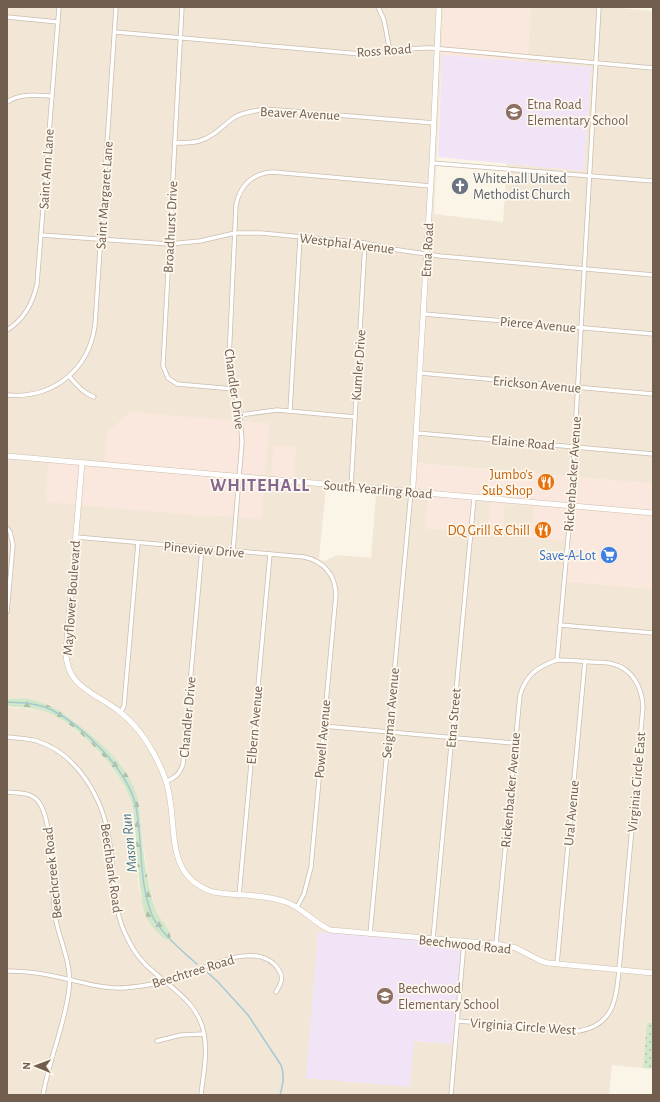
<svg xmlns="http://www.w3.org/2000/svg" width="660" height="1102" font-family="'Alegreya Sans',sans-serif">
<defs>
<pattern id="grass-dots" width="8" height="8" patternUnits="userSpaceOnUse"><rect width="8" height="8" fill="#d2e7c7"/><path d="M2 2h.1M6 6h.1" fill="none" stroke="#afbea4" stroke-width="1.8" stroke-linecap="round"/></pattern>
<pattern id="forest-firs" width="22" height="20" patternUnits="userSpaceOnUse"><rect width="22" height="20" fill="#d2e7c7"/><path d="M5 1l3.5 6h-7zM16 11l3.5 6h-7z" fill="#afbea4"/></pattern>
</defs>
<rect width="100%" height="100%" fill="#fbf5e8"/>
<!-- residential -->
<path fill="#f2e7d7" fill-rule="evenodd" d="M 7,7 L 444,7 L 434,214 L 503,222 L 507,164 L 584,171 L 591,67 L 527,62 L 531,7 L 608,7 L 653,11 L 653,484 L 416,463 L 429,493 L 425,528 L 469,532 L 472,497 L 491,499 L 488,527 L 505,504 L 534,506 L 567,541 L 564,581 L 653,589 L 653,1023 L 647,1023 L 643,1068 L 612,1065 L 609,1095 L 7,1095 L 7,707 L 36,709 L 49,712 L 64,721 L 91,743 L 108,762 L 121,780 L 129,796 L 133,809 L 138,882 L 144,911 L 162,921 L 156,911 L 149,883 L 141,832 L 138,801 L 93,736 L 24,698 L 7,699 ZM 326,488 L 376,493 L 371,558 L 337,555 L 324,561 L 319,559 ZM 461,944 L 452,1044 L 414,1041 Z"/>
<!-- commercial -->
<g fill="#fae7dd">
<path d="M 444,7 L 531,7 L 527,62 L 442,55 Z"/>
<path d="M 130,412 L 269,423 L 262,519 L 205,515 L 204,516 L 45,502 L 48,460 L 104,465 L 107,433 Z"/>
<path d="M 273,446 L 296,447 L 294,481 L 271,480 Z"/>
<path d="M 415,463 L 653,484 L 653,589 L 564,581 L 567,541 L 531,538 L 534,506 L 505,504 L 503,529 L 488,527 L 491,499 L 473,497 L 469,532 L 425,528 L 428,493 L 413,492 Z"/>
</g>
<!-- education -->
<g fill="#f1e4f7">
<path d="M 442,55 L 591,67 L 584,171 L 438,157 Z"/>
<path d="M 318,932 L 461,944 L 452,1044 L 414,1041 L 410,1087 L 306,1078 Z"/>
</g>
<!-- grass -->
<path fill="url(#grass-dots)" d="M 647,1023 L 653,1023 L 653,1069 L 643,1068 Z"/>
<!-- forest -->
<path fill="url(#forest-firs)" d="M 24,698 C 33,700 42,702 50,706 C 60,710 68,717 76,723 C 102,743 130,767 138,800 C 140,810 140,820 141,830 C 143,848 145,867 149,885 C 151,893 153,903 156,911 C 161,921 169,927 171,938 L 166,940 C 157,933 147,922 144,911 C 142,906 142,899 141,893 C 136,865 137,836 133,809 C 127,775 80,726 49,713 C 36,707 21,708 7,706 L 7,699 Z"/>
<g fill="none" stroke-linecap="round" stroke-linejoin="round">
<!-- stream -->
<g stroke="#a5c9d3" stroke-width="1.5">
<path d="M 7,702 C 22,703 38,703 52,710 C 83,726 129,771 136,807 C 143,842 138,880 152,915 C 158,930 184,953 197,964"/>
<path d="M 207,972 L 218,982 L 248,1015 L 281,1065 C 285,1076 283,1084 280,1095"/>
</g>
<defs>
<g id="street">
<path d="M 182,7 L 163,366 L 168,378 L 177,384 L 234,389"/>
<path d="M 378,7 L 384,20 L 390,52"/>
<path d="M 7,17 L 58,22"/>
<path d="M 115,32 L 361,54 C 385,54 407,47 431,48 L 653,68"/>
<path d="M 7,102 C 21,93 36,95 52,96"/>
<path d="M 175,143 C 183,143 192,143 199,141 C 214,137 223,125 235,117 C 244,112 255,111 265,109 L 434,123"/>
<path d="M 432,163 L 653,181"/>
<path d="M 41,235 L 169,244 L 200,241 L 235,233 L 261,233 L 365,243 L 392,249 L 440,256 L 653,275"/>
<path d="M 424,314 L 653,334"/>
<path d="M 7,330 C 25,319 33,303 37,284 L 59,7"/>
<path d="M 420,373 L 653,394"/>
<path d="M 69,376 C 77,385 83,393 94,397"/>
<path d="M 7,395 C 53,399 89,370 95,325 L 116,7"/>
<path d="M 290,411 L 300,237"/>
<path d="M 240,415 L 277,410 L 355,417"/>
<path d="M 417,433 L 653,454"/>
<path d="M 351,487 L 365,243"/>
<path d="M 7,528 L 10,532 L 13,545 L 7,612"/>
<path d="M 76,537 L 304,557 C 323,561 335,574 336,594 L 311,867 L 304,894 L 297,907"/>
<path d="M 233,551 L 242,442 L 240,415 L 234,389 L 229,360 L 236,205 C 240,185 253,173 273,172 L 431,186"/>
<path d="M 560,625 L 653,633"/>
<path d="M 121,712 L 124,706 L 138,543"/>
<path d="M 323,726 L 514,743"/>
<path d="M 7,737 C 17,738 28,738 37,741 C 78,754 103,799 109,839 C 115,871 111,900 124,931 C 129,943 136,955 145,964 C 167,986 199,1001 204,1034 C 208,1054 203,1076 201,1095"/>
<path d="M 166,781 C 176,778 180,773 183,764 L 202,548"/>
<path d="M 7,792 C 18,793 31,792 38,801 C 55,822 50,892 56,921 C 61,944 72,965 69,989 C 65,1025 49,1059 43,1095"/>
<path d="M 239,896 L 270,554"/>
<path d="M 370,934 L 411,492"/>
<path d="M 433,939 L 474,498"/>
<path d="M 496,944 L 520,695 C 526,675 537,667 557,660 L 571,506 L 599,7"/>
<path d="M 557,964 L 585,661"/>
<path d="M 7,971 C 24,971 41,973 58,977 C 78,981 97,988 118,988 C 133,988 148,985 163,982 C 174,979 184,974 195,971 C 218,962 261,942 279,970 C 284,978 281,984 276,992"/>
<path d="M 458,1021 L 579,1031 C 614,1025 616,999 619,970 L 643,707 C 642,688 633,669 613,664 C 606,662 598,662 591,662 C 580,661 568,660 557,660"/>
<path d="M 157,1041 L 181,1035 L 204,1034"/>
<path d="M 451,1095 L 464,942"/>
</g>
<g id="secondary">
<path d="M 7,456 L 653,513"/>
<path d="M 82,463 L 66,652 C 66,688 97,693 120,712 C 134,723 146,739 154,754 C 161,767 167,780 169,794 C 177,833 166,876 213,892 C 236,896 265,894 286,902 C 303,908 314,923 330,930 L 496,944 L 516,948 L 541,961 L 548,963 L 653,973"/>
<path d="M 411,492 L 413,486 L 432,163 L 439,7"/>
</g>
</defs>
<!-- street casing -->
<use href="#street" stroke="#ccbdaf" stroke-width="5"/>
<!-- secondary casing -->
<use href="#secondary" stroke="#cebeac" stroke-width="6"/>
<!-- street -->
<use href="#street" stroke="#fff" stroke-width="3.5"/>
<!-- secondary -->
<use href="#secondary" stroke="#fff" stroke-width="5"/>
</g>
<!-- icons -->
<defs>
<symbol id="school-disc" viewBox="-11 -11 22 22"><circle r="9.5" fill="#8d6e63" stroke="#fdf8ee"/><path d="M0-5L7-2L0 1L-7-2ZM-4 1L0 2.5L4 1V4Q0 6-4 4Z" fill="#fff"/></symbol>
<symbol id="church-disc" viewBox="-11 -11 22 22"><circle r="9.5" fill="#6b7280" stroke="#fdf8ee"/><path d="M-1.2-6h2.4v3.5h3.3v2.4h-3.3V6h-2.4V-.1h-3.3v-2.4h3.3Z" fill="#fff"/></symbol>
<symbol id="restaurant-disc" viewBox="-11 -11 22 22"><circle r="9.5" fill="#e8710a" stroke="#fdf8ee"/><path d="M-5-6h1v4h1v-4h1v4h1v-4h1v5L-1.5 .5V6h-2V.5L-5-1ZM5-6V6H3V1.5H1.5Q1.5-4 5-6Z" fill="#fff"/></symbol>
<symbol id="supermarket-disc" viewBox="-11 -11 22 22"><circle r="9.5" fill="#3f7fe0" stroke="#fdf8ee"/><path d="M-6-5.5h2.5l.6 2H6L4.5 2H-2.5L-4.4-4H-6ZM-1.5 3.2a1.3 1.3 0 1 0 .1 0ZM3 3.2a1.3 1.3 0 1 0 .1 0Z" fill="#fff"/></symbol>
</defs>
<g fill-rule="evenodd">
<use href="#school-disc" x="504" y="102" width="20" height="20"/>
<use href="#church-disc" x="450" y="176" width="20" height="20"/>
<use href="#restaurant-disc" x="536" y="472" width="20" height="20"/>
<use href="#restaurant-disc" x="533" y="520" width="20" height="20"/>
<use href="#supermarket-disc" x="599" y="545" width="20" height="20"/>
<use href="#school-disc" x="375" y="986" width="20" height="20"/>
</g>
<g text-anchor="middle" stroke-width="3.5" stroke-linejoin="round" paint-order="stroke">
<!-- street labels -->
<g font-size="14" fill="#725e4e" stroke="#fdf8ee">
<text transform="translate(384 50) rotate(-4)" y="5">Ross Road</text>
<text transform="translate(300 113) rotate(3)" y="5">Beaver Avenue</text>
<text transform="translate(46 169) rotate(-86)" y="5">Saint Ann Lane</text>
<text transform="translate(104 195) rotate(-86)" y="5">Saint Margaret Lane</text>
<text transform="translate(170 227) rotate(-87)" y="5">Broadhurst Drive</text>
<text transform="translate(347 243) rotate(7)" y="5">Westphal Avenue</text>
<text transform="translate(427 250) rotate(-87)" y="5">Etna Road</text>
<text transform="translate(538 324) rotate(5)" y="5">Pierce Avenue</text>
<text transform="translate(358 365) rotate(-86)" y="5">Kumler Drive</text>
<text transform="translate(537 384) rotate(5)" y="5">Erickson Avenue</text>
<text transform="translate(235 389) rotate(82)" y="5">Chandler Drive</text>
<text transform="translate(523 442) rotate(5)" y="5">Elaine Road</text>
<text transform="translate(572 474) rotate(-86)" y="5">Rickenbacker Avenue</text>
<text transform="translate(378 489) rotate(5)" y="5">South Yearling Road</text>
<text transform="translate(204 549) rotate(5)" y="5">Pineview Drive</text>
<text transform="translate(71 598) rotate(-86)" y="5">Mayflower Boulevard</text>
<text transform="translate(390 713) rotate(-85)" y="5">Seigman Avenue</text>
<text transform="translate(187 717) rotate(-85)" y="5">Chandler Drive</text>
<text transform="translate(453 718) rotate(-85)" y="5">Etna Street</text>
<text transform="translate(254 725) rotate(-85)" y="5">Elbern Avenue</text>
<text transform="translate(322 739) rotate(-85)" y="5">Powell Avenue</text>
<text transform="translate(636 782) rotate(-85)" y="5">Virginia Circle East</text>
<text transform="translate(510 790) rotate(-85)" y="5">Rickenbacker Avenue</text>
<text transform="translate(571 813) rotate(-85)" y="5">Ural Avenue</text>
<text transform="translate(112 868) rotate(82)" y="5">Beechbank Road</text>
<text transform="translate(52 873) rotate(-96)" y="5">Beechcreek Road</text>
<text transform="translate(465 944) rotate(6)" y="5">Beechwood Road</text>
<text transform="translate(193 971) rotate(-17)" y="5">Beechtree Road</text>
<text transform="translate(523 1026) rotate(4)" y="5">Virginia Circle West</text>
</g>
<!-- education labels -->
<g font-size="14" fill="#785e54" stroke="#fdf8ee" text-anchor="start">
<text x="527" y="109">Etna Road<tspan x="527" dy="16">Elementary School</tspan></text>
<text x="398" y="993">Beechwood<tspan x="398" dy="16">Elementary School</tspan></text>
</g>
<!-- worship labels -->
<g font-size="14" fill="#5b616d" stroke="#fdf8ee" text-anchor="start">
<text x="473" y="183">Whitehall United<tspan x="473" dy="16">Methodist Church</tspan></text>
</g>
<!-- food labels -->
<g font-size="14" fill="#c56008" stroke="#fdf8ee" text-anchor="end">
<text x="533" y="479">Jumbo's<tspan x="533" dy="16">Sub Shop</tspan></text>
<text x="530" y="535">DQ Grill &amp; Chill</text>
</g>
<!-- shop labels -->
<g font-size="14" fill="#366cbe" stroke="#fdf8ee" text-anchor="end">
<text x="596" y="560">Save-A-Lot</text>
</g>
<!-- water labels -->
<g font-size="15" font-style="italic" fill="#4a7684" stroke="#fdf8ee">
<text transform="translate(129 843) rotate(-96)" y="5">Mason Run</text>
</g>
<!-- district labels -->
<g font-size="18" font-weight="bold" letter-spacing="1" fill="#84668e" stroke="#fdf8ee">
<text x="260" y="491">WHITEHALL</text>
</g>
</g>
<!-- border -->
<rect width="660" height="1102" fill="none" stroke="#725e4e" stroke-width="16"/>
<!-- north arrow -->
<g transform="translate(36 1066) rotate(271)" stroke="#fdf8ee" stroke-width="3" paint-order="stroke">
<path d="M0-3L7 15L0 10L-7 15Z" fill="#725e4e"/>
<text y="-6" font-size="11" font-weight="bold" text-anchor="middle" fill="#725e4e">N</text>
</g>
</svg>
